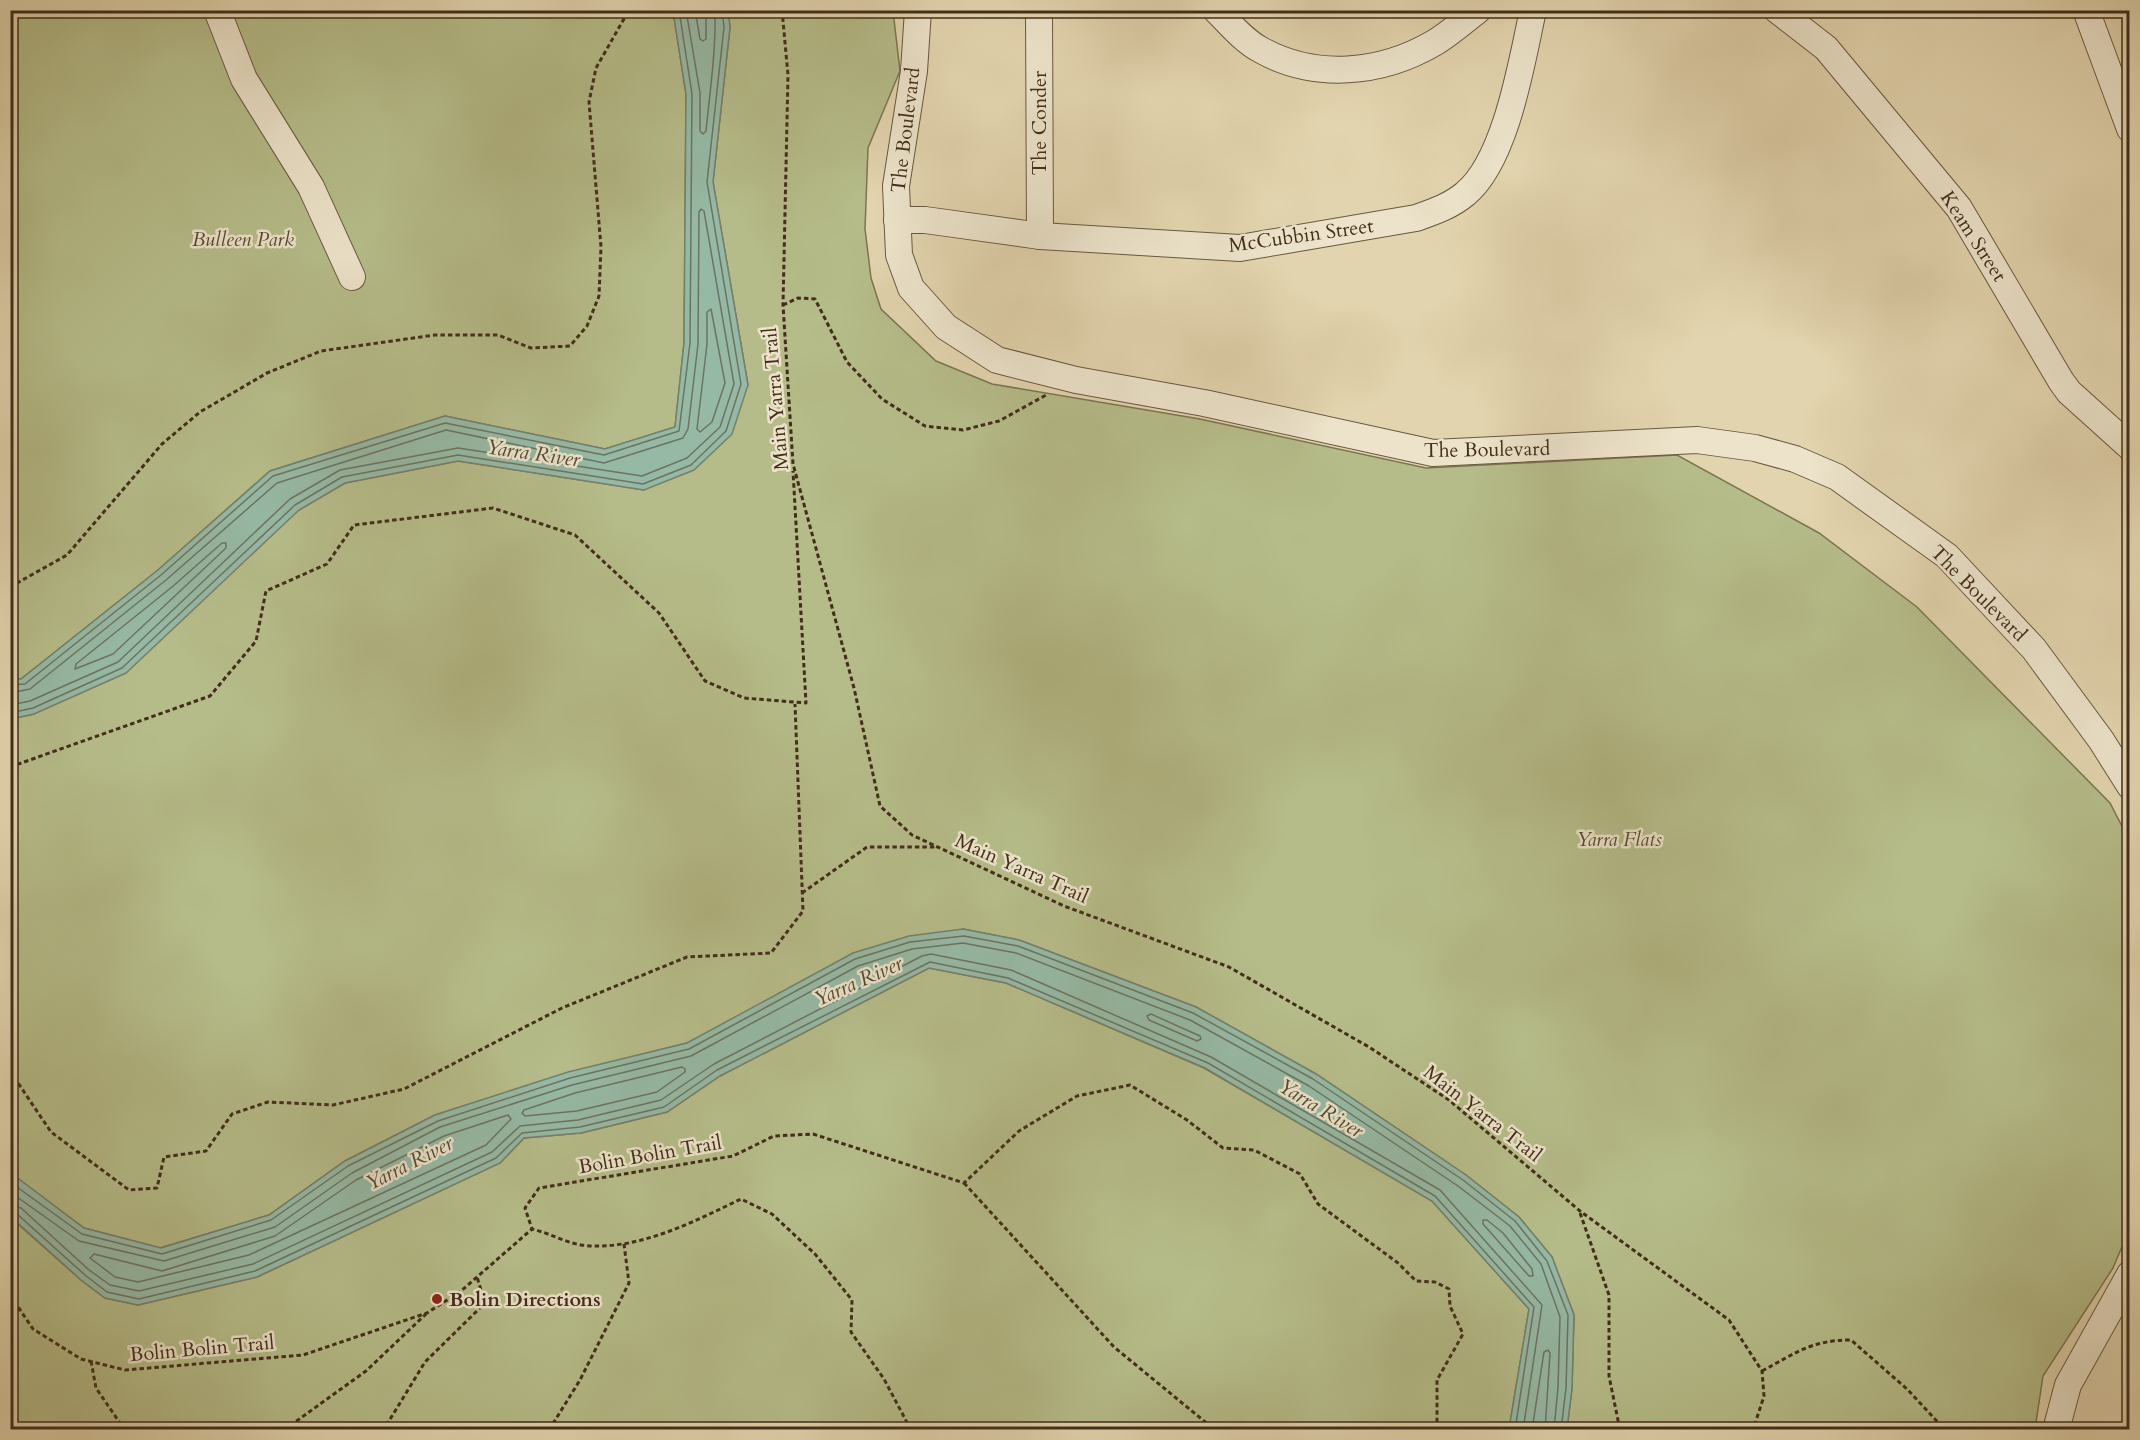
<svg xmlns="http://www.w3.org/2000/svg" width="2140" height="1440" font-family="Cardo,serif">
<rect width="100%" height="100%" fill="#e2d4ae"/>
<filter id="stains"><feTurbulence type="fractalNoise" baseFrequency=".00333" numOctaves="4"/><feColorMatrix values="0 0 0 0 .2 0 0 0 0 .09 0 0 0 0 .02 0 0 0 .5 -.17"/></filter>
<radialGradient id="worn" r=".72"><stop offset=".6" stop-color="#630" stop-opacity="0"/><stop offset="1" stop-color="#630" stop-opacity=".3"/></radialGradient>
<!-- green -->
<g fill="#b5bc89" stroke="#7c7552" stroke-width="1.5">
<path d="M 11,11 L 673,11 L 686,94 L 684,343 L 675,427 L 605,449 L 445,416 L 270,471 L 158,570 L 21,679 L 11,679 Z"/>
<path d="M 728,11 L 893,11 L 900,71 L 868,148 L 865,229 L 871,278 L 881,309 L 936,361 L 992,384 L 1200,419 L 1426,468 L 1677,455 L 1819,533 L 1917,607 L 2110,803 L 2129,840 L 2129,1230 L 2113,1268 L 2043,1376 L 2035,1429 L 1567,1429 L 1572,1388 L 1574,1315 L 1552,1257 L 1519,1217 L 1466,1175 L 1316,1074 L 1196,1007 L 1019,940 L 963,929 L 750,1011 L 687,1043 L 565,1074 L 435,1115 L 345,1161 L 269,1215 L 160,1248 L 84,1228 L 15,1178 L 11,1173 L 10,719 L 34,714 L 299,510 L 345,483 L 458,461 L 644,490 L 748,385 L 713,182 L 730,27 Z"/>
<path d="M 929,968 L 1006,983 L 1204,1068 L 1432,1201 L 1529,1309 L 1509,1429 L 11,1429 L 10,1217 L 81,1280 L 105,1298 L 138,1305 L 257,1277 L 500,1163 L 524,1138 L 581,1133 L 667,1112 L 720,1076 Z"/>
</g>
<!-- water -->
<g fill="#96b9a5" stroke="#74816d" stroke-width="1.5">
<path d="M 673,11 L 728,11 L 730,27 L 713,182 L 748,385 L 732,434 L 694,470 L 644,490 L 458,461 L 345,483 L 299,510 L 126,673 L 34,714 L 11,719 L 11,679 L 21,679 L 158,570 L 270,471 L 445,416 L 605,449 L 675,427 L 684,343 L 686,94 Z"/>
<path d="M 963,929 L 1019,940 L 1196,1007 L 1316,1074 L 1466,1175 L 1519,1217 L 1552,1257 L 1574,1315 L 1572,1388 L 1567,1429 L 1509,1429 L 1529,1309 L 1432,1201 L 1205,1068 L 1006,983 L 929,968 L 720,1076 L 667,1112 L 581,1133 L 524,1138 L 500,1163 L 257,1277 L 138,1305 L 105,1298 L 81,1280 L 11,1217 L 11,1173 L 84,1228 L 161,1248 L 269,1215 L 345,1161 L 435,1115 L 568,1072 L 687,1043 L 853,953 L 909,936 Z"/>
</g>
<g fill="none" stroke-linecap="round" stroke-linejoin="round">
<!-- shore -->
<g stroke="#6c7460" stroke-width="1.5">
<path d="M 686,10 L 700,93 L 700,131 L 703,134 L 706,131 C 710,91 716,51 715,10"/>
<path d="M 695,10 L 700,39 L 703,41 L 706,39 L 706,10"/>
<path d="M 711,309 L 725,383 L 712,422 L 700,432 L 697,429 L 707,344 L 707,312 Z"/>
<path d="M 222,543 L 226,543 L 226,548 L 113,654 L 75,669 L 76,664 L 172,587 Z"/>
<path d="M 10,685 L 25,684 L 161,575 L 273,476 L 445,423 L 604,455 L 679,431 L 690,343 L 692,94 L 679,10"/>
<path d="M 10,693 L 30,689 L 166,580 L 277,483 L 446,430 L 604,463 L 683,438 L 688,429 L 698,344 L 699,212 L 701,209 L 704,211 L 734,384 L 720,427 L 687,458 L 642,476 L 458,448 L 340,470 L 290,499 L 118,662 L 30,701 L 10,705"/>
<path d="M 10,713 L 33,708 L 122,668 L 295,505 L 342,477 L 458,455 L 643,484 L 691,465 L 726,431 L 741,384 L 707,182 L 724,27 L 722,10"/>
<path d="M 1151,1014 L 1200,1036 L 1201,1039 L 1197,1041 L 1149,1020 L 1147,1016 Z"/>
<path d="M 682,1067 L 685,1069 L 685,1072 L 657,1092 L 577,1111 L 525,1116 L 522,1113 L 524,1110 L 575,1093 Z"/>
<path d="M 508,1115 L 511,1119 L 486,1145 L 249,1255 L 138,1282 L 115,1277 L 90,1258 L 94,1254 L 162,1271 L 275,1236 L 356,1180 L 444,1136 Z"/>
<path d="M 10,1182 L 82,1234 L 162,1254 L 271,1220 L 348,1166 L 438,1121 L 570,1078 L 689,1049 L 855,959 L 910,942 L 964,936 L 1018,946 L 1193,1013 L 1313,1079 L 1463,1180 L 1515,1221 L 1547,1261 L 1568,1315 L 1566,1388 L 1561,1430"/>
<path d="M 10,1192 L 79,1241 L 164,1261 L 275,1227 L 352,1173 L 440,1127 L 572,1085 L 691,1056 L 858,966 L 912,949 L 963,943 L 1016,953 L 1190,1020 L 1309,1086 L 1458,1186 L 1510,1226 L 1541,1264 L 1560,1317 L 1558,1387 L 1554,1430"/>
<path d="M 10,1205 L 21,1208 L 89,1270 L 110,1285 L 139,1291 L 253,1264 L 492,1152 L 520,1126 L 578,1120 L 661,1100 L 714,1064 L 922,956 L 931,954 L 1011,970 L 1211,1057 L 1440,1190 L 1542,1305 L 1523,1430"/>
<path d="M 10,1213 L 17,1214 L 85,1275 L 107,1292 L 139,1299 L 255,1271 L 496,1158 L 522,1133 L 580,1127 L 664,1107 L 717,1070 L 930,962 L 1008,978 L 1208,1063 L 1435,1196 L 1534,1307 L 1515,1430"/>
<path d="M 1483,1220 L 1487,1220 L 1503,1233 L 1532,1269 L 1533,1276 L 1529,1276 L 1483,1224 Z"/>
<path d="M 1532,1430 L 1544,1352 L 1548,1350 L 1550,1353 L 1545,1430"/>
</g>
<defs>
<g id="minor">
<path d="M 217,10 L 244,79 L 311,187 L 352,277"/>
<path d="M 918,10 L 914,71 L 896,186 L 899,255 L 911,288 L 946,327 L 997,360 L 1076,380 L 1204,403 L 1433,453 L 1697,440 L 1755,448 L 1795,459 L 1837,477 L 1947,556 L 2034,649 L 2101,740 L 2130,786"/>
<path d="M 1039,10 L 1040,236"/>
<path d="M 1216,10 C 1230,24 1244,41 1261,50 C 1315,80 1381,74 1434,43 C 1449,34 1464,21 1478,10"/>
<path d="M 1777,10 L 1826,48 L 1959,208 L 2061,381 L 2069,392 L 2130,447"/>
<path d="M 2086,10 L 2130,129"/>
<path d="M 897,220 L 925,220 L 1040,236 L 1240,248 L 1416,218 C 1433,212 1451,206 1465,194 C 1506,161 1522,61 1533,10"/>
<path d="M 2056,1430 L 2068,1385 L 2130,1274"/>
</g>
</defs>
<!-- minor casing -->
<use href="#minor" stroke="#6a583f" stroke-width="28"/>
<!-- path -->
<g stroke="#422e1a" stroke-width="3" stroke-dasharray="4.5 3" stroke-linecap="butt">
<path d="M 782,10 L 788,75 L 783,305 L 793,464 L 854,688 L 880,806 L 912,835 L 1064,906 L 1229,967 L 1369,1047 L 1449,1100 L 1580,1211 L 1729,1320 L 1762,1371 L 1764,1396 L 1753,1430"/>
<path d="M 783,305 L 798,298 L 815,299 L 847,362 L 882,399 L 925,426 L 963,430 L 999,421 L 1048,394"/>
<path d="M 10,587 L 67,555 L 162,444 L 200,412 L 267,373 L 321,351 L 435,335 L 498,335 L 531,348 L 570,346 L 587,326 L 599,296 L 601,247 L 589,102 L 596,68 L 629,10"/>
<path d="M 10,767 L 210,696 L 256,641 L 266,591 L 327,564 L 354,525 L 493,508 L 575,535 L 659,613 L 705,681 L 744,698 L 806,703 L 793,471"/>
<path d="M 802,893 L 867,847 L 935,847"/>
<path d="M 10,1071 L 51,1132 L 129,1190 L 157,1188 L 164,1157 L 206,1151 L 232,1114 L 268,1102 L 333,1105 L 404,1089 L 562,1008 L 687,957 L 771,953 L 803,911 L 795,704"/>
<path d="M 964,1183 L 1114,1347 L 1215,1430"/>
<path d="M 1580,1213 L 1609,1295 L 1609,1376 L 1620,1430"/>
<path d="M 10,1295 L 33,1329 L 81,1359 L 125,1370 L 303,1355 L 427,1313 L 461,1291 L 532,1229"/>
<path d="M 91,1361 L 96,1388 L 122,1426 L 128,1430"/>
<path d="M 1762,1371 C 1796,1353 1811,1340 1851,1340 L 1907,1389 L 1945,1430"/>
<path d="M 284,1430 L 366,1371 L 426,1314"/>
<path d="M 380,1430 L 389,1421 L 425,1362 L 485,1303 L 477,1277"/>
<path d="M 549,1430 L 580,1380 L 629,1283 L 624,1244"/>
<path d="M 911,1430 L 884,1379 L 851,1332 L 852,1300 L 815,1254 L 772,1214 L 741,1199 C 693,1222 636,1252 581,1245 C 564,1242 549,1233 532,1229 L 525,1208 L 539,1188 L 733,1156 L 774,1136 L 813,1134 L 964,1183 L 1019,1131 L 1077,1096 L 1130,1085 L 1187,1120 L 1223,1148 L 1254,1150 L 1300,1174 L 1318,1204 L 1398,1263 L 1416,1281 L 1435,1282 L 1449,1289 L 1450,1306 L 1463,1334 L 1437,1380 L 1437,1430"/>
</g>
<!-- minor -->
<use href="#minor" stroke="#ece3ca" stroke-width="26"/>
</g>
<!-- markers -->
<circle fill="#8f2418" stroke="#ece3ca" stroke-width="2" cx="437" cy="1299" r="6"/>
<g text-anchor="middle" stroke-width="5" stroke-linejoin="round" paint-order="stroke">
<!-- street labels -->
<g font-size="20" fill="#422e1a" stroke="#ece3ca">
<text transform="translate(1039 123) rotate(-90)" y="7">The Conder</text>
<text transform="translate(905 130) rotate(-83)" y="7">The Boulevard</text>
<text transform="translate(1301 235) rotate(-8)" y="7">McCubbin Street</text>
<text transform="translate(1974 236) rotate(57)" y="7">Keam Street</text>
<text transform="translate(775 399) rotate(-95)" y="7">Main Yarra Trail</text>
<text transform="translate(1487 449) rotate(-1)" y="7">The Boulevard</text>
<text transform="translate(1979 593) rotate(45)" y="7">The Boulevard</text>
<text transform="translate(1022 868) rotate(24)" y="7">Main Yarra Trail</text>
<text transform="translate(1483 1113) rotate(38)" y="7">Main Yarra Trail</text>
<text transform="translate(650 1154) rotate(-10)" y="7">Bolin Bolin Trail</text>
<text transform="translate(202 1348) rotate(-5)" y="7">Bolin Bolin Trail</text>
</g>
<!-- park labels -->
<g font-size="20" font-style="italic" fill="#594a30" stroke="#ece3ca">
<text x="243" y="246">Bulleen Park</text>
<text x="1619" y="846">Yarra Flats</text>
</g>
<!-- poi labels -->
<g font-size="20" font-weight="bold" fill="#422e1a" stroke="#ece3ca" text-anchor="start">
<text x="449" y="1306">Bolin Directions</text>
</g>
<!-- water labels -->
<g font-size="21" font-style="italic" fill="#534a36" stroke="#ece3ca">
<text transform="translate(533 453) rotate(8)" y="7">Yarra River</text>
<text transform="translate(858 981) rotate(-24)" y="7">Yarra River</text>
<text transform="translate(1321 1108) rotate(31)" y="7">Yarra River</text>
<text transform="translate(409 1163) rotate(-27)" y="7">Yarra River</text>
</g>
</g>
<!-- margin -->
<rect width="2140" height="1440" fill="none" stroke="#e2d4ae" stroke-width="36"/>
<rect x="12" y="12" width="2116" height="1416" fill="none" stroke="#422e1a" stroke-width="3"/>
<rect x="18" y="18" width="2104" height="1404" fill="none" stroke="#422e1a" stroke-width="1.5"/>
<rect width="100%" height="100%" filter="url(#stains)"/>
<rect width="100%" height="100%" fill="url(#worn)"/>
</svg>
